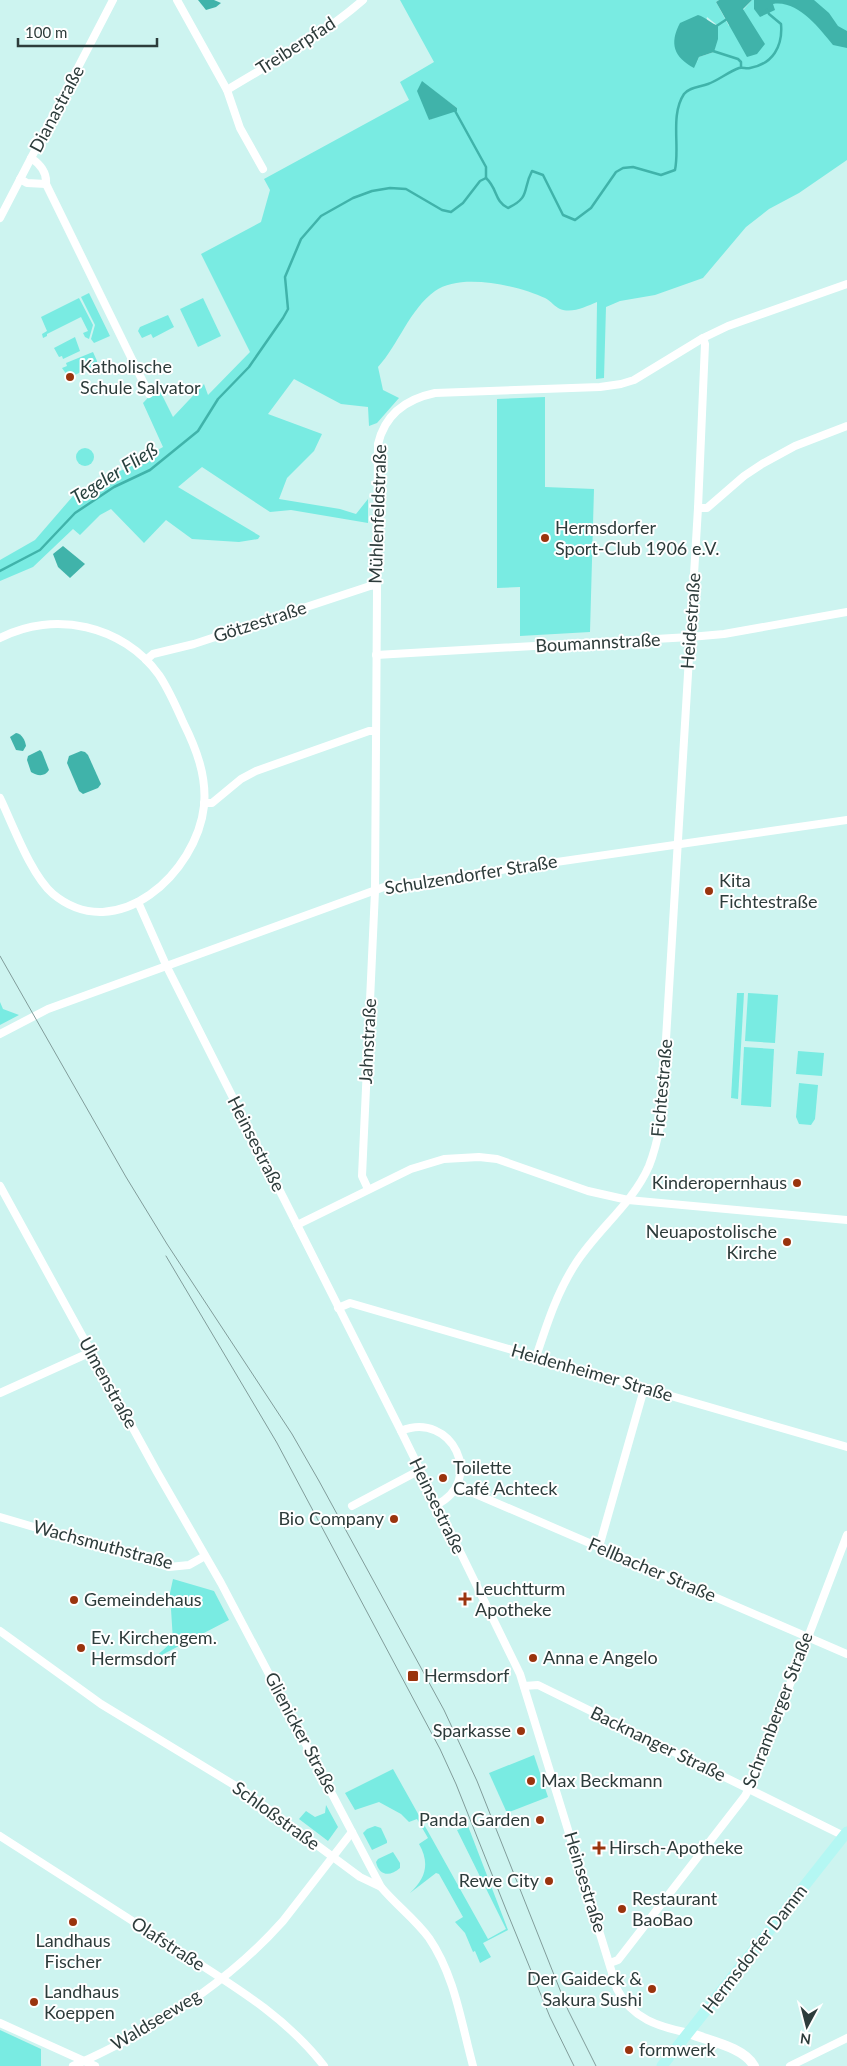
<svg xmlns="http://www.w3.org/2000/svg" width="847" height="2066" font-family="Lato,sans-serif">
<rect width="100%" height="100%" fill="#cdf4f0"/>
<!-- green -->
<g fill="#79ebe2" fill-rule="evenodd">
<path d="M 400,0 L 719,0 L 716,2 L 729,26 L 752,0 L 847,0 L 847,160 L 799,193 L 769,209 L 746,227 L 703,278 L 655,295 L 620,301 L 606,307 L 604,378 L 596,379 L 597,302 C 587,306 572,314 560,309 C 555,307 551,301 545,298 C 519,286 461,272 435,291 C 409,310 399,344 378,367 L 383,390 L 399,398 L 377,423 L 369,426 L 368,407 L 341,404 L 294,379 L 268,414 L 322,434 L 314,451 L 287,478 L 279,499 L 340,509 L 356,514 L 368,499 L 368,523 L 291,510 L 270,512 L 202,467 L 178,487 L 260,536 L 258,539 L 239,542 L 192,539 L 166,520 L 144,543 L 111,509 L 100,515 L 80,535 L 73,529 L 33,567 L 0,581 L 0,560 L 35,540 L 73,496 L 85,494 L 92,487 L 163,447 L 143,403 L 158,387 L 173,417 L 204,384 L 208,395 L 250,352 L 201,254 L 261,222 L 270,190 L 264,179 L 409,100 L 400,82 L 434,62 ZM 707,17 L 717,25 L 714,52 L 699,57 L 697,62 ZM 422,82 L 457,108 L 429,120 Z"/>
<path d="M 89,293 L 110,336 L 94,343 L 91,339 L 95,325 L 81,297 Z"/>
<path d="M 79,298 L 93,325 L 89,339 L 85,337 L 83,333 L 88,331 L 81,317 L 47,334 L 47,336 L 43,338 L 42,334 L 47,331 L 41,317 Z"/>
<path d="M 203,298 L 221,336 L 198,347 L 180,309 Z"/>
<path d="M 168,315 L 174,327 L 153,338 L 151,334 L 142,338 L 138,331 L 140,327 Z"/>
<path d="M 75,337 L 80,351 L 63,359 L 62,356 L 59,357 L 54,348 Z"/>
<path d="M 93,352 L 97,361 L 97,364 L 73,376 L 67,375 L 62,368 L 67,366 L 66,363 Z"/>
<path d="M 545,397 L 545,487 L 594,489 L 590,632 L 520,636 L 520,587 L 497,588 L 497,399 Z"/>
<circle cx="85" cy="457" r="9"/>
<path d="M 737,993 L 744,993 L 738,1099 L 731,1098 Z"/>
<path d="M 748,993 L 778,995 L 775,1043 L 745,1041 Z"/>
<path d="M 0,1002 L 3,1009 L 19,1015 L 0,1025 Z"/>
<path d="M 744,1047 L 774,1049 L 771,1107 L 741,1105 Z"/>
<path d="M 798,1051 L 824,1053 L 822,1076 L 796,1074 Z"/>
<path d="M 799,1083 L 818,1085 L 815,1119 L 811,1125 L 799,1124 L 796,1117 Z"/>
<path d="M 173,1579 L 214,1591 L 229,1620 L 152,1660 L 173,1641 L 170,1593 Z"/>
<path d="M 534,1755 L 548,1797 L 507,1813 L 489,1773 Z"/>
<path d="M 393,1769 L 488,1939 L 506,1929 L 457,1830 L 468,1826 L 508,1930 L 483,1943 L 491,1957 L 480,1963 L 475,1951 L 473,1952 L 465,1933 L 455,1922 L 463,1917 L 439,1874 L 436,1873 L 410,1893 C 426,1878 430,1863 419,1844 L 428,1838 L 417,1819 L 409,1822 L 401,1814 L 379,1802 L 355,1810 L 345,1793 Z"/>
<path d="M 326,1805 L 338,1827 L 328,1841 L 299,1819 L 306,1811 L 315,1817 L 325,1813 Z"/>
<path d="M 375,1826 L 381,1828 L 387,1841 L 387,1843 L 372,1850 L 363,1833 L 367,1829 Z"/>
<path d="M 393,1852 L 400,1863 L 400,1868 C 390,1877 379,1876 376,1862 L 378,1859 Z"/>
<path d="M 0,2030 L 41,2049 L 41,2066 L 0,2066 Z"/>
</g>
<!-- water -->
<g fill="#40b3aa">
<path d="M 198,0 L 214,0 L 221,3 L 216,7 L 206,10 Z"/>
<path d="M 719,0 L 752,0 L 743,9 L 765,44 L 757,54 L 747,57 L 716,2 Z"/>
<path d="M 754,0 L 814,0 L 829,13 L 838,26 L 847,31 L 847,48 L 833,45 C 819,28 798,0 773,4 L 775,10 L 760,17 L 754,9 Z"/>
<path d="M 698,15 C 706,17 712,25 718,25 L 718,39 L 714,52 L 699,57 L 694,68 C 674,57 669,44 680,23 Z"/>
<path d="M 422,81 L 457,108 L 457,111 L 429,120 L 417,91 Z"/>
<path d="M 63,546 L 85,564 L 70,578 L 58,567 L 53,554 Z"/>
<path d="M 16,733 C 22,734 25,740 26,746 L 23,751 L 16,750 L 10,737 Z"/>
<path d="M 40,750 L 42,752 L 49,770 C 45,777 37,776 31,772 L 27,760 L 28,756 Z"/>
<path d="M 81,751 L 85,752 L 88,755 L 101,784 L 98,788 L 83,794 L 79,791 L 67,763 L 69,756 Z"/>
</g>
<g fill="none" stroke-linecap="round" stroke-linejoin="round">
<!-- stream -->
<g stroke="#40b3aa" stroke-width="2.5">
<path d="M 715,27 L 727,19"/>
<path d="M 713,51 L 738,59 L 741,62 L 741,67"/>
<path d="M 454,109 L 486,167 L 486,178"/>
<path d="M 0,571 L 40,550 L 75,513 L 114,487 L 150,470 L 198,431 L 218,399 L 249,367 L 283,318 L 288,309 L 285,277 L 301,239 L 321,216 L 353,198 L 372,191 L 390,188 L 406,189 L 442,210 L 451,212 L 463,203 L 480,181 L 486,178 C 498,189 494,201 508,208 C 531,197 522,190 532,171 L 543,175 L 563,215 L 575,220 L 591,208 L 616,172 L 623,168 L 633,167 L 661,175 L 675,170 C 680,146 670,115 684,94 C 689,87 700,87 708,84 C 719,80 728,72 739,68 C 743,67 746,69 750,68 C 773,64 783,46 781,24 L 769,14 L 767,10"/>
</g>
<!-- minor -->
<g stroke="#fff" stroke-width="8">
<path d="M 177,0 L 227,90 L 240,128 L 263,169"/>
<path d="M 227,90 C 273,62 322,36 363,0"/>
<path d="M 31,158 C 40,164 47,173 46,184 L 149,394"/>
<path d="M 20,179 L 27,183 L 46,184"/>
<path d="M 0,218 L 113,0"/>
<path d="M 698,508 L 707,508 L 744,476 L 762,464 L 795,446 L 847,426"/>
<path d="M 0,638 C 54,610 123,625 159,675 C 169,690 176,706 183,722 C 196,748 207,776 204,806 C 197,872 117,947 53,894 C 31,875 13,825 0,798"/>
<path d="M 376,655 L 690,637 L 724,634 L 847,612"/>
<path d="M 146,660 L 153,654 L 194,644 L 370,586 L 376,585"/>
<path d="M 204,803 L 212,803 L 241,779 L 256,771 L 369,731 L 375,731"/>
<path d="M 138,902 L 166,965 L 401,1431 L 520,1674 L 617,1989 C 632,2019 659,2027 689,2033"/>
<path d="M 0,1034 L 48,1009 L 384,887 L 847,820"/>
<path d="M 0,1186 L 157,1472 L 221,1583 L 381,1887 C 396,1905 415,1919 429,1938 C 455,1976 461,2022 473,2066"/>
<path d="M 368,1189 L 362,1176 L 375,891 L 378,444 C 385,414 406,399 435,393 L 600,387 L 621,384 L 634,380 L 703,338 L 728,326 L 847,284"/>
<path d="M 297,1225 L 411,1169 L 444,1159 L 479,1157 L 497,1159 L 588,1191 L 628,1200 L 847,1220"/>
<path d="M 338,1308 L 350,1303 L 847,1447"/>
<path d="M 536,1357 C 547,1324 557,1292 576,1263 C 598,1229 633,1203 649,1166 C 655,1151 658,1137 661,1122 L 698,508 L 705,344 L 703,338"/>
<path d="M 0,1393 L 91,1352"/>
<path d="M 401,1431 C 452,1410 486,1481 436,1505"/>
<path d="M 457,1486 L 847,1654"/>
<path d="M 352,1506 L 420,1470"/>
<path d="M 0,1517 L 169,1567 L 189,1565 L 205,1556"/>
<path d="M 599,1547 L 644,1389"/>
<path d="M 0,1631 L 101,1704 L 244,1791 L 360,1877 L 381,1887"/>
<path d="M 524,1686 L 538,1685 L 844,1836"/>
<path d="M 0,1836 C 58,1873 115,1910 173,1947 C 227,1982 284,2014 324,2066"/>
<path d="M 610,1963 L 618,1960 L 745,1796 L 753,1781 L 847,1535"/>
<path d="M 0,2023 L 95,2066"/>
<path d="M 73,2066 C 150,2032 226,1985 283,1921 L 352,1832"/>
<path d="M 790,2066 L 847,2038"/>
</g>
<!-- tertiary -->
<path stroke="#fff" stroke-width="10" d="M 689,2033 C 709,2041 744,2047 754,2066"/>
<!-- secondary -->
<path stroke="#b4f7f3" stroke-width="11" d="M 662,2066 L 847,1832"/>
<!-- tram -->
<g stroke="#819c9a" stroke-width="1">
<path d="M 0,956 L 126,1177 L 167,1244 L 292,1434 L 319,1481 L 444,1710 L 477,1781 L 568,2010 L 596,2066"/>
<path d="M 166,1256 L 277,1443 L 440,1749 L 456,1784 L 507,1912 L 550,2017 L 574,2066"/>
</g>
</g>
<!-- markers -->
<g fill="#9a340e" stroke="#fff" stroke-width="2">
<circle cx="70" cy="377" r="5"/>
<circle cx="545" cy="538" r="5"/>
<circle cx="709" cy="891" r="5"/>
<circle cx="797" cy="1183" r="5"/>
<circle cx="787" cy="1242" r="5"/>
<circle cx="443" cy="1478" r="5"/>
<circle cx="394" cy="1519" r="5"/>
<path d="M462.5 1591.5h5v5h5v5h-5v5h-5v-5h-5v-5h5z"/>
<circle cx="74" cy="1600" r="5"/>
<circle cx="81" cy="1648" r="5"/>
<circle cx="533" cy="1658" r="5"/>
<rect x="407" y="1670" width="12" height="12" rx="2.5"/>
<circle cx="521" cy="1731" r="5"/>
<circle cx="531" cy="1781" r="5"/>
<circle cx="540" cy="1820" r="5"/>
<path d="M596.5 1840.5h5v5h5v5h-5v5h-5v-5h-5v-5h5z"/>
<circle cx="549" cy="1881" r="5"/>
<circle cx="622" cy="1909" r="5"/>
<circle cx="73" cy="1922" r="5"/>
<circle cx="652" cy="1989" r="5"/>
<circle cx="34" cy="2002" r="5"/>
<circle cx="629" cy="2050" r="5"/>
</g>
<g text-anchor="middle" stroke-width="4" stroke-linejoin="round" paint-order="stroke">
<!-- street labels -->
<g font-size="18" fill="#2d3c3b" stroke="#fff">
<text transform="translate(296 46) rotate(-33)" y="6">Treiberpfad</text>
<text transform="translate(57 109) rotate(-62)" y="6">Dianastraße</text>
<text transform="translate(378 514) rotate(-88)" y="6">Mühlenfeldstraße</text>
<text transform="translate(691 621) rotate(-86)" y="6">Heidestraße</text>
<text transform="translate(260 622) rotate(-18)" y="6">Götzestraße</text>
<text transform="translate(598 643) rotate(-3)" y="6">Boumannstraße</text>
<text transform="translate(471 875) rotate(-9)" y="6">Schulzendorfer Straße</text>
<text transform="translate(368 1041) rotate(-87)" y="6">Jahnstraße</text>
<text transform="translate(662 1088) rotate(-85)" y="6">Fichtestraße</text>
<text transform="translate(256 1144) rotate(63)" y="6">Heinsestraße</text>
<text transform="translate(592 1373) rotate(16)" y="6">Heidenheimer Straße</text>
<text transform="translate(108 1383) rotate(61)" y="6">Ulmenstraße</text>
<text transform="translate(437 1506) rotate(64)" y="6">Heinsestraße</text>
<text transform="translate(103 1545) rotate(15)" y="6">Wachsmuthstraße</text>
<text transform="translate(652 1570) rotate(23)" y="6">Fellbacher Straße</text>
<text transform="translate(778 1710) rotate(-69)" y="6">Schramberger Straße</text>
<text transform="translate(301 1733) rotate(62)" y="6">Glienicker Straße</text>
<text transform="translate(658 1744) rotate(26)" y="6">Backnanger Straße</text>
<text transform="translate(276 1816) rotate(36)" y="6">Schloßstraße</text>
<text transform="translate(585 1882) rotate(73)" y="6">Heinsestraße</text>
<text transform="translate(168 1944) rotate(33)" y="6">Olafstraße</text>
<text transform="translate(755 1949) rotate(-52)" y="6">Hermsdorfer Damm</text>
<text transform="translate(156 2020) rotate(-31)" y="6">Waldseeweg</text>
</g>
<!-- poi labels -->
<g font-size="18" fill="#2d3c3b" stroke="#fff" text-anchor="start">
<text x="80" y="373">Katholische<tspan x="80" dy="21">Schule Salvator</tspan></text>
<text x="555" y="534">Hermsdorfer<tspan x="555" dy="21">Sport-Club 1906 e.V.</tspan></text>
<text x="719" y="887">Kita<tspan x="719" dy="21">Fichtestraße</tspan></text>
<text x="787" y="1189" text-anchor="end">Kinderopernhaus</text>
<text x="777" y="1238" text-anchor="end">Neuapostolische<tspan x="777" dy="21">Kirche</tspan></text>
<text x="453" y="1474">Toilette<tspan x="453" dy="21">Café Achteck</tspan></text>
<text x="384" y="1525" text-anchor="end">Bio Company</text>
<text x="475" y="1595">Leuchtturm<tspan x="475" dy="21">Apotheke</tspan></text>
<text x="84" y="1606">Gemeindehaus</text>
<text x="91" y="1644">Ev. Kirchengem.<tspan x="91" dy="21">Hermsdorf</tspan></text>
<text x="543" y="1664">Anna e Angelo</text>
<text x="424" y="1682">Hermsdorf</text>
<text x="511" y="1737" text-anchor="end">Sparkasse</text>
<text x="541" y="1787">Max Beckmann</text>
<text x="530" y="1826" text-anchor="end">Panda Garden</text>
<text x="609" y="1854">Hirsch-Apotheke</text>
<text x="539" y="1887" text-anchor="end">Rewe City</text>
<text x="632" y="1905">Restaurant<tspan x="632" dy="21">BaoBao</tspan></text>
<text x="73" y="1947" text-anchor="middle">Landhaus<tspan x="73" dy="21">Fischer</tspan></text>
<text x="642" y="1985" text-anchor="end">Der Gaideck &amp;<tspan x="642" dy="21">Sakura Sushi</tspan></text>
<text x="44" y="1998">Landhaus<tspan x="44" dy="21">Koeppen</tspan></text>
<text x="639" y="2056">formwerk</text>
</g>
<!-- water labels -->
<g font-size="19" font-style="italic" fill="#28423f" stroke="#fff">
<text transform="translate(114 473) rotate(-32)" y="7">Tegeler Fließ</text>
</g>
</g>
<!-- north arrow -->
<g transform="translate(807 2026) rotate(187)" stroke="#ffffff" stroke-width="4" paint-order="stroke">
<path d="M0-4L9 19L0 12L-9 19Z" fill="#2d3c3b"/>
<text y="-8" font-size="14" font-weight="bold" text-anchor="middle" fill="#2d3c3b">N</text>
</g>
<!-- scale -->
<path d="M18 38v8h139v-8" fill="none" stroke="#2d3c3b" stroke-width="2.5"/>
<text x="25" y="38" font-size="15" fill="#2d3c3b" stroke="#ffffff" stroke-width="4" paint-order="stroke">100 m</text>
</svg>
